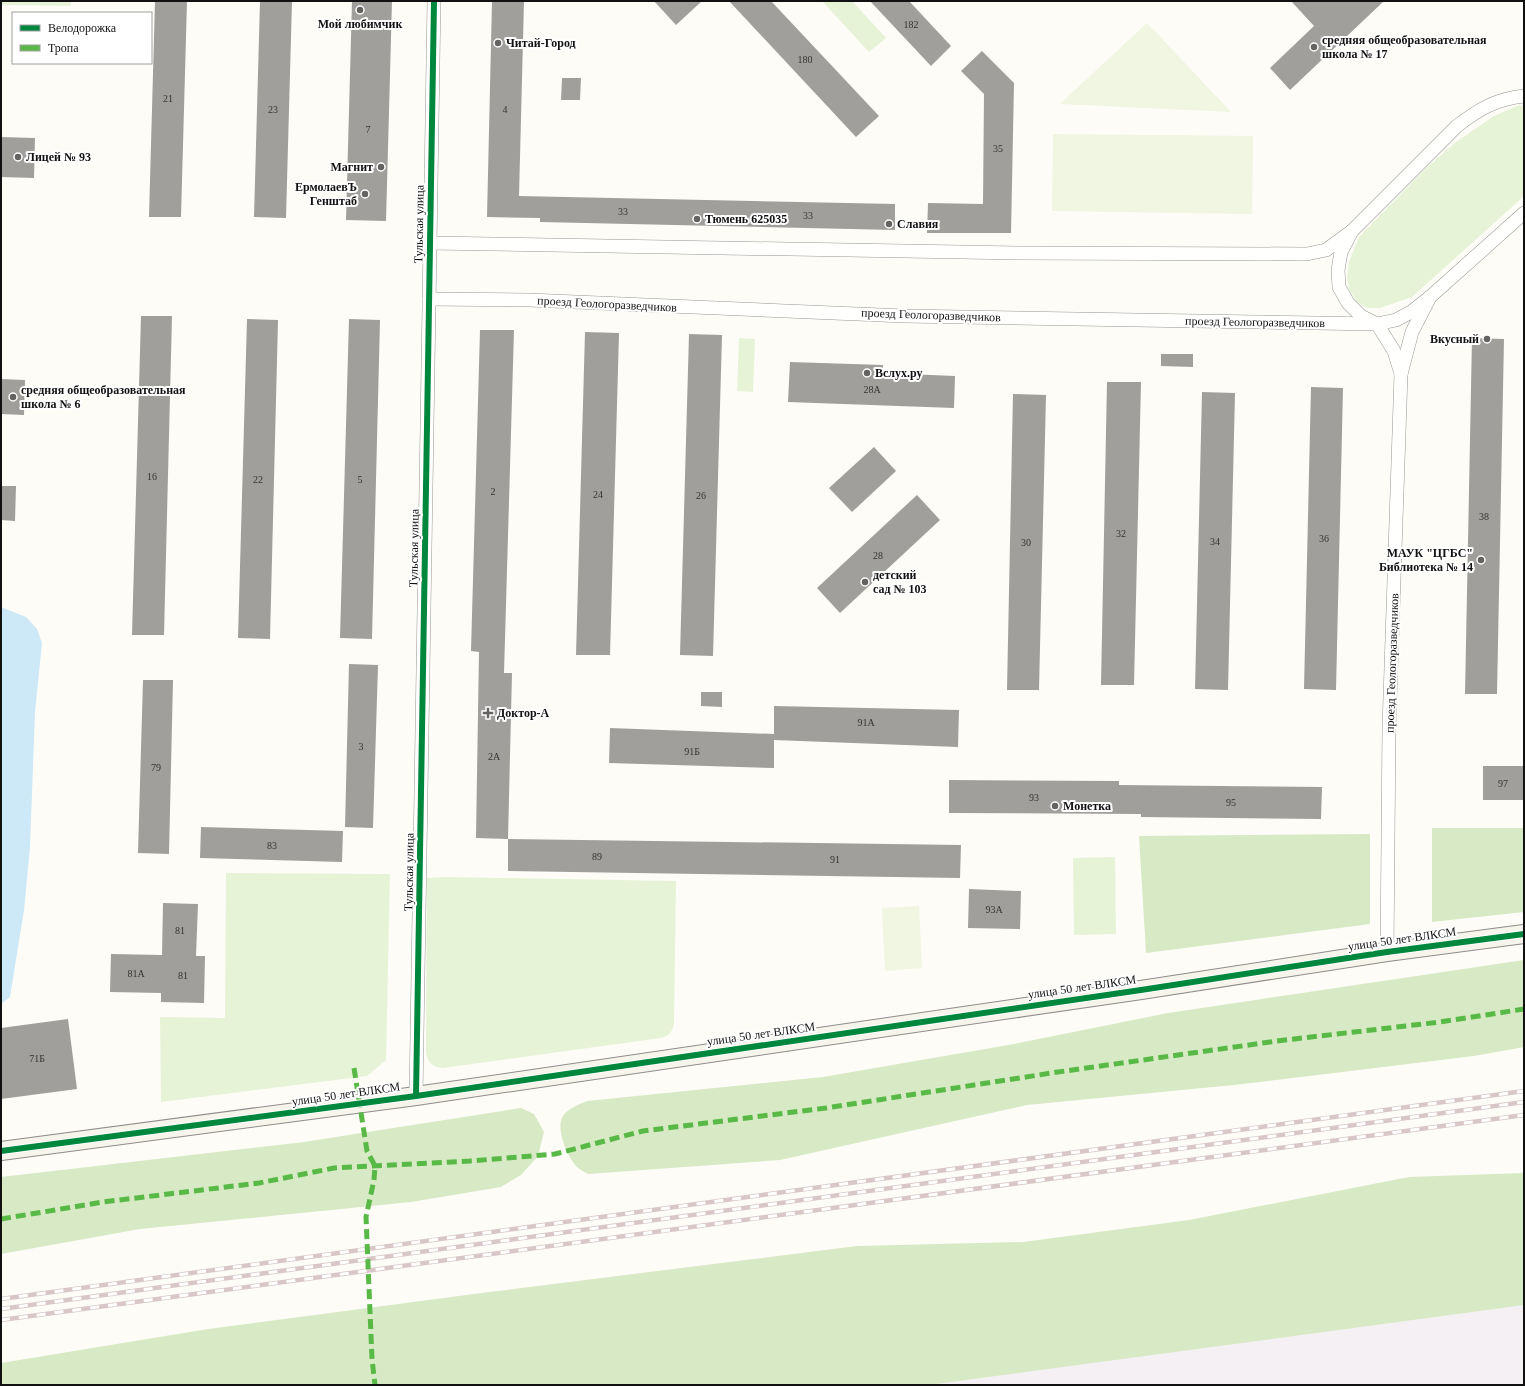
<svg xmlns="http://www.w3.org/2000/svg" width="1525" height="1386" font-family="Georgia,serif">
<rect width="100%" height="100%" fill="#fdfcf7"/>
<!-- industrial -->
<path fill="#f5f0f3" d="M 1524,1254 L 1524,1385 L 584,1385 Z"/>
<!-- green -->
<g fill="#e7f3d7">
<path d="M 1,1 L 71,1 L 71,6 L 1,5 Z"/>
<path d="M 822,1 L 852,1 L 886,38 L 869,52 Z"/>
<path d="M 1519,105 L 1524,106 L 1524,196 L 1412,297 L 1380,308 L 1367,308 L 1357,302 L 1349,289 L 1347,277 L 1349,262 L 1359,237 L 1425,169 L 1456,142 L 1494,116 Z"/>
<path d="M 739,338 L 755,339 L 753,392 L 737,391 Z"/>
<path d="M 1115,857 L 1116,934 L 1074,935 L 1073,858 Z"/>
<path d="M 226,873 L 390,874 L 386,1060 L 367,1076 L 161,1102 L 160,1017 L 225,1018 Z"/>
<path d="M 445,877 L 676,881 L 674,1023 C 673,1031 669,1036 661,1038 L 443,1068 C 433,1067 428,1063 426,1053 L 427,878 Z"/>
</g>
<!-- forest -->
<g fill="#d8eac5">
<path d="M 1432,828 L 1524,828 L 1524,912 L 1432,922 Z"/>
<path d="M 1370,834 L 1370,924 L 1146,953 L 1139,836 Z"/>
<path d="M 1524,960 L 1524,1047 L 1474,1056 L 1234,1085 L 1027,1105 L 780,1160 L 588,1174 C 585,1172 580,1170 577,1167 C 568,1158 556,1130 562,1118 C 566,1109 578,1105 587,1101 L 823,1077 L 1014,1044 L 1168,1013 Z"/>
<path d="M 521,1108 L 534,1114 L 544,1132 L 538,1156 L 521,1175 L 501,1187 L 411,1202 L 140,1229 L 1,1254 L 1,1177 L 304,1142 Z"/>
<path d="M 1524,1173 L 1524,1305 L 929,1385 L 1,1385 L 1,1363 L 208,1329 L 474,1294 L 857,1246 L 1023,1242 L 1189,1220 L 1409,1177 Z"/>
</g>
<!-- pitch -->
<g fill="#f0f6e1">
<path d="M 1147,23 L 1231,112 L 1060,104 Z"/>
<path d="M 1053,134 L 1253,136 L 1252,214 L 1052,211 Z"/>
<path d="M 919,906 L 922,968 L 885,971 L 882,908 Z"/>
</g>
<!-- water -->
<path fill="#cde8f7" d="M 1,607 L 26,617 L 37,629 L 42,643 L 35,712 L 30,847 L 24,910 L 10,997 L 1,1004 Z"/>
<!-- building -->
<g fill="#a19f9c">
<path d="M 155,1 L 187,1 L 181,217 L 149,217 Z"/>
<path d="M 260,1 L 292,1 L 286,218 L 254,217 Z"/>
<path d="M 352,1 L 392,1 L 386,221 L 346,220 Z"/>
<path d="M 492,1 L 524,1 L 519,196 L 895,204 L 895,230 L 540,222 L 540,218 L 487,217 Z"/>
<path d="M 654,1 L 702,1 L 676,25 Z"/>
<path d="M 729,1 L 771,1 L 879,116 L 856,137 Z"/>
<path d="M 870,1 L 909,1 L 951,46 L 931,66 Z"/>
<path d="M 1291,1 L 1384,1 L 1290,90 L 1270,68 L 1314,26 Z"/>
<path d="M 982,51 L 1014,83 L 1011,233 L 927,233 L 928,203 L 983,204 L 984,94 L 961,71 Z"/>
<path d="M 562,78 L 581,78 L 580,100 L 561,100 Z"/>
<path d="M 1,137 L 35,138 L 34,178 L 1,177 Z"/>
<path d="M 141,316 L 172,316 L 164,635 L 132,635 Z"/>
<path d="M 247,319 L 278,320 L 270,639 L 238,638 Z"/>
<path d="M 349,319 L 380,320 L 372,639 L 340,638 Z"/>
<path d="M 480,330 L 514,330 L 504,673 L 512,673 L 508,839 L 961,845 L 960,878 L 508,871 L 508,839 L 476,838 L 479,652 L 471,651 Z"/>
<path d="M 585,332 L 619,333 L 610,655 L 576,655 Z"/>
<path d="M 689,334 L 722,335 L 713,656 L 680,655 Z"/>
<path d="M 1472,338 L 1504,339 L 1497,694 L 1465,694 Z"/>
<path d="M 1161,354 L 1193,354 L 1193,367 L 1161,366 Z"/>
<path d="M 790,362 L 883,365 L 883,373 L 955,376 L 954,408 L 788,402 Z"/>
<path d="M 1,379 L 25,380 L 24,415 L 1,414 Z"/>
<path d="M 1107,382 L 1141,382 L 1134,685 L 1101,685 Z"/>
<path d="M 1311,387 L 1343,388 L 1336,690 L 1304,689 Z"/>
<path d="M 1202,392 L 1235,393 L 1228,690 L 1195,689 Z"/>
<path d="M 1013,394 L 1046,395 L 1039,690 L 1007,690 Z"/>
<path d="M 874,447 L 896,471 L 852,512 L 829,488 Z"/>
<path d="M 1,486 L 16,486 L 15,521 L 1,520 Z"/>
<path d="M 917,495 L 940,520 L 840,613 L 817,588 Z"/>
<path d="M 349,664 L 378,665 L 373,828 L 345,827 Z"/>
<path d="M 143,680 L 173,680 L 169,854 L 138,853 Z"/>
<path d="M 701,692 L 722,692 L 722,707 L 701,706 Z"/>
<path d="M 774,706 L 959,710 L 958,747 L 774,740 L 774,768 L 609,763 L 610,728 L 774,734 Z"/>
<rect x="1483" y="766" width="41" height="34"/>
<path d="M 949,780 L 1119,781 L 1119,785 L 1322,787 L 1321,819 L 1141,817 L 1141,814 L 949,813 Z"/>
<path d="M 201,827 L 343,831 L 342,862 L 200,858 Z"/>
<path d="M 969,889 L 1021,891 L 1020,929 L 968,928 Z"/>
<path d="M 163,903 L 198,904 L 196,956 L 205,956 L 204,1003 L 161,1002 L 161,993 L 110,992 L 111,954 L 162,955 Z"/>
<path d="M 68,1019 L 77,1089 L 1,1099 L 1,1028 Z"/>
</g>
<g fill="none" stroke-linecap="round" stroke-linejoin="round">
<defs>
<g id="street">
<path d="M 1524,96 C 1496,99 1479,109 1457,126 L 1352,231 L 1341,252 L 1338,270 L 1339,287 L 1348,303 L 1361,316 L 1377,324 L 1396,320 L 1411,312 L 1430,297 L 1524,213"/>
<path d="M 430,243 L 1022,253 L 1307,254 L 1326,250 L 1352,231"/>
<path d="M 429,299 L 529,300 L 905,316 L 1377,324 L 1394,351 L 1401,374"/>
<path d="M 1387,952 L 1389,727 L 1401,374 L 1412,332 L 1430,297"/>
<path d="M 416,1096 L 434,1"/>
</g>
<path id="secondary" d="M 1,1151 L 416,1096 L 1141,990 L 1387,952 L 1524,934"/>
</defs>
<!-- street casing -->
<use href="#street" stroke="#979795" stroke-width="14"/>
<!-- secondary casing -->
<use href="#secondary" stroke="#8e8d8b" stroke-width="20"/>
<!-- street -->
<use href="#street" stroke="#fffffe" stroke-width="13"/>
<!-- secondary -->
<use href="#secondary" stroke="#f6f4eb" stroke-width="18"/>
<defs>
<g id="rail">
<path d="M 1,1299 L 1524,1091"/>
<path d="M 1,1309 L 1524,1102"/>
<path d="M 1,1320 L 1524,1115"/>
</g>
</defs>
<!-- rail casing -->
<use href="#rail" stroke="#d9c6c7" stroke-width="4.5"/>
<!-- rail -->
<use href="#rail" stroke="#fff" stroke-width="3" stroke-dasharray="9" stroke-linecap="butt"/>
<!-- quiet -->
<g stroke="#58b947" stroke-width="5" stroke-dasharray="10 5" stroke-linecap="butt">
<path d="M 354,1068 L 367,1151 L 375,1166 L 374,1180 L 366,1217 L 372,1359 L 375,1385"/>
<path d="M 1,1219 L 103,1202 L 259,1183 L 334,1168 L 470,1161 L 555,1154 L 643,1131 L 826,1108 L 1058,1072 L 1277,1041 L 1440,1022 L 1524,1009"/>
</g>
<defs>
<g id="cycleway">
<path d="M 416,1096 L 434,1"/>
<path d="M 1,1151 L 416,1096 L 1141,990 L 1387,952 L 1524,934"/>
</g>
</defs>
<!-- cycleway casing -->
<use href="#cycleway" stroke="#fff" stroke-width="8"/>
<!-- cycleway -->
<use href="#cycleway" stroke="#00873e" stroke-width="6"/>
</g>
<!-- markers -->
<g fill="#646362" stroke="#fff" stroke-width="1.5">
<circle cx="360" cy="10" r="4"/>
<circle cx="498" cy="43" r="4"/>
<circle cx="1314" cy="47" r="4"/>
<circle cx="18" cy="157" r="4"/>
<circle cx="381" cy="167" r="4"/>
<circle cx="365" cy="194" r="4"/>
<circle cx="697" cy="219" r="4"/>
<circle cx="889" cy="224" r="4"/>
<circle cx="1487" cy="339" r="4"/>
<circle cx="867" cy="373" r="4"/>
<circle cx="13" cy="397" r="4"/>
<circle cx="1481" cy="560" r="4"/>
<circle cx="865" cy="582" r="4"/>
<path d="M486 707h4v4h4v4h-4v4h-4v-4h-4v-4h4z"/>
<circle cx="1055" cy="806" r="4"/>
</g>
<g text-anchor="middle" stroke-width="4" stroke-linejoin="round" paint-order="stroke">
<!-- number labels -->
<g font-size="10" fill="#353434">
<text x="911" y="28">182</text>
<text x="805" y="63">180</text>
<text x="168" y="102">21</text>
<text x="273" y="113">23</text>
<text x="505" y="113">4</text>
<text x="368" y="133">7</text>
<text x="998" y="152">35</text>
<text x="623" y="215">33</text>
<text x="808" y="219">33</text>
<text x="872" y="393">28А</text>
<text x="152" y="480">16</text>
<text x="258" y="483">22</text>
<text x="360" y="483">5</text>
<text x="493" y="495">2</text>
<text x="598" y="498">24</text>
<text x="701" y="499">26</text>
<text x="1484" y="520">38</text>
<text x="1121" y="537">32</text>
<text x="1324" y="542">36</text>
<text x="1215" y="545">34</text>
<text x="1026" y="546">30</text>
<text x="878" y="559">28</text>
<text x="866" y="726">91А</text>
<text x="361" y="750">3</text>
<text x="692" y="755">91Б</text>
<text x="494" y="760">2А</text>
<text x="156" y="771">79</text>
<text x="1503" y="787">97</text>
<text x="1034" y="801">93</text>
<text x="1231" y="806">95</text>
<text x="272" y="849">83</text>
<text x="597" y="860">89</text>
<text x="835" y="863">91</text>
<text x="994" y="913">93А</text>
<text x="180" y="934">81</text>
<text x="136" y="977">81А</text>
<text x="183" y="979">81</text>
<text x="37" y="1062">71Б</text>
</g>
<!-- poi labels -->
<g font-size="12" font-weight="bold" fill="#111" stroke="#fff" text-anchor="start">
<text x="360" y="28" text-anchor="middle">Мой любимчик</text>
<text x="1322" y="44">средняя общеобразовательная<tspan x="1322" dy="14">школа № 17</tspan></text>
<text x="506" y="47">Читай-Город</text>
<text x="26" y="161">Лицей № 93</text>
<text x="373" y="171" text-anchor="end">Магнит</text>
<text x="357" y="191" text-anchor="end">ЕрмолаевЪ<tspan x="357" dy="14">Генштаб</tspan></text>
<text x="705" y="223">Тюмень 625035</text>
<text x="897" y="228">Славия</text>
<text x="1479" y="343" text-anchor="end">Вкусный</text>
<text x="875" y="377">Вслух.ру</text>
<text x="21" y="394">средняя общеобразовательная<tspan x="21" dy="14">школа № 6</tspan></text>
<text x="1473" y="557" text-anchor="end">МАУК "ЦГБС"<tspan x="1473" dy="14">Библиотека № 14</tspan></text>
<text x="873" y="579">детский<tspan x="873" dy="14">сад № 103</tspan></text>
<text x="497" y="717">Доктор-А</text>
<text x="1063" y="810">Монетка</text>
</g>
<!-- street labels -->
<g font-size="12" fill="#111" stroke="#fff">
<text transform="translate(419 224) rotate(-89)" y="4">Тульская улица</text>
<text transform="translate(607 304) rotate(3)" y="4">проезд Геологоразведчиков</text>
<text transform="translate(931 315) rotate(2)" y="4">проезд Геологоразведчиков</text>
<text transform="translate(1255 322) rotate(1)" y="4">проезд Геологоразведчиков</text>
<text transform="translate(414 548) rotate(-89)" y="4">Тульская улица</text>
<text transform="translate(1392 663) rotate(-88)" y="4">проезд Геологоразведчиков</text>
<text transform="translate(409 872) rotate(-89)" y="4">Тульская улица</text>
<text transform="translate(1402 939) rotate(-8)" y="4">улица 50 лет ВЛКСМ</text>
<text transform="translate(1082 987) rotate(-8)" y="4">улица 50 лет ВЛКСМ</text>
<text transform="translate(761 1034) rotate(-8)" y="4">улица 50 лет ВЛКСМ</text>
<text transform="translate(346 1094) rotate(-8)" y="4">улица 50 лет ВЛКСМ</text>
</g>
</g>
<!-- border -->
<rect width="1525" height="1386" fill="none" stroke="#111111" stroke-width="4"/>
<!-- legend -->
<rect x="12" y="12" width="140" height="52" fill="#ffffff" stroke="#a0a0a0"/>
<rect x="20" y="25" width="20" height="6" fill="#00873e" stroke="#a0a0a0"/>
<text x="48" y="32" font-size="12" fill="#111111">Велодорожка</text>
<rect x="20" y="45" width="20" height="6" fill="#58b947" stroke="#a0a0a0"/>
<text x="48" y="52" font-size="12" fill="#111111">Тропа</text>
</svg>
